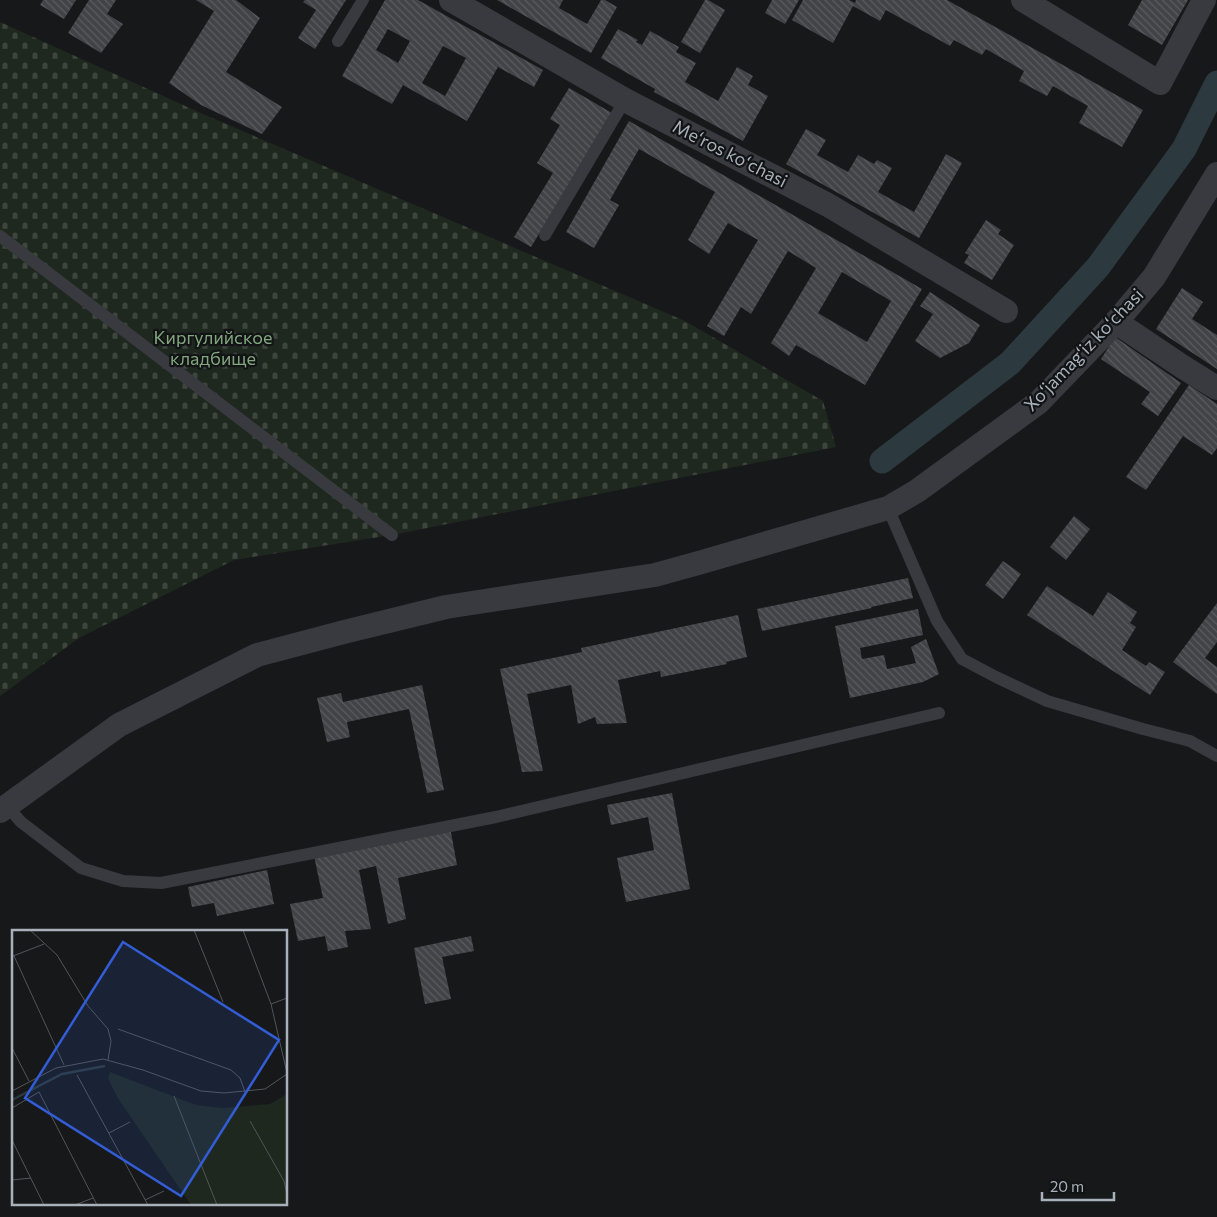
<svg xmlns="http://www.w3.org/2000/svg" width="1217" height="1217" font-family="Commissioner,sans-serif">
<defs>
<pattern id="cemetery-stones" width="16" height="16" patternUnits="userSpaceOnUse" patternTransform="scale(1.25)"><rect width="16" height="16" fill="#1f281f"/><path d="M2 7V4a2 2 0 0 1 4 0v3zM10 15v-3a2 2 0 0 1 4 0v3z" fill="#3d453d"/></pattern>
<pattern id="building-back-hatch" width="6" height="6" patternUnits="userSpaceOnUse" patternTransform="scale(1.25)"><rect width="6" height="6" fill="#414347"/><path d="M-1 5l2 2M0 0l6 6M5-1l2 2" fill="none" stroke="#5a5c5f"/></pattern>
</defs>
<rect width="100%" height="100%" fill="#17181a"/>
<!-- cemetery -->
<path fill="url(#cemetery-stones)" d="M 0,22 L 203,114 L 685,321 L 823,401 L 836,447 L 392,535 L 234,560 L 79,638 L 0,696 Z"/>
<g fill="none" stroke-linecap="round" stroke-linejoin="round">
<!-- canal -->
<path stroke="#2c3a3f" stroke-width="25" d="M 882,461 L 1010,363 L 1098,267 L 1184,149 L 1217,83"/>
</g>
<!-- building -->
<g fill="url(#building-back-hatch)" fill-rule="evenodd">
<path d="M 43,0 L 76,0 L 64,19 L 40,5 Z"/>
<path d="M 89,0 L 116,0 L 107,14 L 123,24 L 101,53 L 68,33 Z"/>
<path d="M 196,0 L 236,0 L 260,18 L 226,72 L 282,107 L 262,134 L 201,105 L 169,83 L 214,11 Z"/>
<path d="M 305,0 L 346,0 L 315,49 L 298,38 L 316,10 L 303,2 Z"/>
<path d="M 385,0 L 418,0 L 543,70 L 534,87 L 498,67 L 467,121 L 403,85 L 392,104 L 342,76 ZM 388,29 L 410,41 L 398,63 L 376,50 ZM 443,46 L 466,58 L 445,96 L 422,83 Z"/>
<path d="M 497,0 L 563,0 L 559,8 L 587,24 L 601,0 L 605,0 L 617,7 L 591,53 Z"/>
<path d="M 705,0 L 708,0 L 725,10 L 700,53 L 681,42 Z"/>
<path d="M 772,0 L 799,0 L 785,24 L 765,13 Z"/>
<path d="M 803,0 L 849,0 L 855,3 L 856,0 L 947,0 L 1143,110 L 1122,147 L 1079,123 L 1088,106 L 1053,86 L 1047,96 L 1019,81 L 1024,71 L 986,49 L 982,55 L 954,40 L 950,46 L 886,10 L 880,21 L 853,6 L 833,43 L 792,20 Z"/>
<path d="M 1142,0 L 1188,0 L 1162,45 L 1128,25 Z"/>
<path d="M 618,29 L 638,40 L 636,42 L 642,45 L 650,31 L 679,47 L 676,52 L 696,63 L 685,82 L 718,101 L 737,67 L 753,76 L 748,85 L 768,96 L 743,141 L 654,92 L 655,89 L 601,58 Z"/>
<path d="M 569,88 L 612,113 L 531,247 L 514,237 L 553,173 L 537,163 L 560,125 L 550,119 Z"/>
<path d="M 629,121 L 922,289 L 865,385 L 796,345 L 789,356 L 771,343 L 816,268 L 788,251 L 751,314 L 741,307 L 724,336 L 707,326 L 758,240 L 728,223 L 709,254 L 688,240 L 715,192 L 639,149 L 610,200 L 619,205 L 594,248 L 566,232 ZM 842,272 L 891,301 L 867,342 L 818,313 Z"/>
<path d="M 806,129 L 826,140 L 817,155 L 848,172 L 858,155 L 874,164 L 877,160 L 892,168 L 878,192 L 914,212 L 946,154 L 962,163 L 919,238 L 786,164 Z"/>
<path d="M 986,220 L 1001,230 L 998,234 L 1014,245 L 992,280 L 964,263 L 969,255 L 965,253 Z"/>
<path d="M 1182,288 L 1203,302 L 1192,319 L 1217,335 L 1217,369 L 1156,329 Z"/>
<path d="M 930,292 L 980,325 L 969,343 L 940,358 L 915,341 L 933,314 L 920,306 Z"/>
<path d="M 1115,337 L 1181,383 L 1158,416 L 1141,404 L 1150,392 L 1101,359 Z"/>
<path d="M 1189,385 L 1217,404 L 1217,448 L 1212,455 L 1183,436 L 1146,490 L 1126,477 Z"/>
<path d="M 1074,516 L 1090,529 L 1066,560 L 1050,547 Z"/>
<path d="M 1003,561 L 1021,574 L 1003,599 L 985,585 Z"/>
<path d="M 908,578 L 913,598 L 871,607 L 872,608 L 762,631 L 757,609 Z"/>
<path d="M 1047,586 L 1093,616 L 1108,592 L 1137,612 L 1130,623 L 1136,627 L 1122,650 L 1146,666 L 1149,662 L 1165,672 L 1150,695 L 1027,615 Z"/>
<path d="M 1217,603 L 1217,642 L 1205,658 L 1217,667 L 1217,694 L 1173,662 Z"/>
<path d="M 918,609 L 923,635 L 860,648 L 862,659 L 884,655 L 887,669 L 916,663 L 911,647 L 926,639 L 939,674 L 923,682 L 850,698 L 835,626 Z"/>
<path d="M 738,615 L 747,657 L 726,662 L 727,664 L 661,677 L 660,671 L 618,680 L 627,723 L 597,724 L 595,717 L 578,724 L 571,685 L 527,694 L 543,771 L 522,772 L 500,669 L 582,652 L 581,648 Z"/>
<path d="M 422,685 L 444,790 L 427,793 L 409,709 L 347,722 L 350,737 L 327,742 L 317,698 L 341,693 L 343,702 Z"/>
<path d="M 672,793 L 690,889 L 626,902 L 617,858 L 654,850 L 648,817 L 611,825 L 607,805 Z"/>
<path d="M 450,827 L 457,865 L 398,878 L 406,919 L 388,924 L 376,866 L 359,870 L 371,929 L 345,931 L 348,947 L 328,951 L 325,936 L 298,941 L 290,904 L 323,898 L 314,856 Z"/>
<path d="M 267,870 L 274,904 L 217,916 L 214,903 L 192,907 L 188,887 Z"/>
<path d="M 471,936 L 474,951 L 442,957 L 451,999 L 425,1004 L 414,948 Z"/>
</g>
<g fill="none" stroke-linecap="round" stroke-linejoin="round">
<!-- service -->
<g stroke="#383a3f" stroke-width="12">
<path d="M 338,41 L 363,0"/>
<path d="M 545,235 L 625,100"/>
<path d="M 0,236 L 392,535"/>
<path d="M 888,508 L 937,621 L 962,659 L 996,677 L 1047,701 L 1143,729 L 1190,741 L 1217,756"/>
<path d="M 7,806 L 21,822 L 81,868 L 123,881 L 161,883 L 496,817 L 939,713"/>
</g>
<!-- minor -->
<g stroke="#383a3f" stroke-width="24">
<path d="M 451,0 L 625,100 L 828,205 L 1006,311"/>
<path d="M 1023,0 L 1160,83 L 1204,0"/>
<path d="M 1116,322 L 1183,367 L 1217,388"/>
<path d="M 0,811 L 119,725 L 257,655 L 344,632 L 446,607 L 655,575 L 702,562 L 888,508 L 917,491 L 1039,402 L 1116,322 L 1154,277 L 1217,174"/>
</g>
</g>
<g text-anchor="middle" stroke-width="4.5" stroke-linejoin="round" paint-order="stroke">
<!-- street labels -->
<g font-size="18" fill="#a8b1ba" stroke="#121315">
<text transform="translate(730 154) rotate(27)" y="6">Meʻros koʻchasi</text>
<text transform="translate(1084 350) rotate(-46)" y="6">Xoʻjamagʻiz koʻchasi</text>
</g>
<!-- park labels -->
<g font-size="18" fill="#82a77e" stroke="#121315">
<text x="213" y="344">Киргулийское<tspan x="213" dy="21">кладбище</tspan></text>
</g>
</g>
<!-- overview -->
<g transform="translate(12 930)">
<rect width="275" height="275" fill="#17181a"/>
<path d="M 98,142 L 184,175 L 210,178 L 258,174 L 275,164 L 275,275 L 179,275 L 107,170 L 96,149 Z" fill="#1f281f"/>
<path fill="none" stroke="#2c3a3f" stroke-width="2.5" d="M 0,170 L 50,144 L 93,136"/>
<path fill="none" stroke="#51555a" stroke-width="1" d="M 18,0 L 45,25 L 76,76 L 96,99 L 99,111 L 96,130M 182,0 L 211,72M 231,0 L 259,74 L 275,143M 1,26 L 32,14M 2,26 L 52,135M 259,74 L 275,68M 106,99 L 219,140 L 228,148 L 233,162M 0,118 L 17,151M 65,145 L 136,275M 0,161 L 44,138 L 91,129 L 131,140 L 189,161 L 212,163 L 253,159 L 275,144M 162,166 L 205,275M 0,178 L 27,162 L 85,275M 238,191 L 272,251 L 275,264M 97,203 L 118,192M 0,210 L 32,275M 0,250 L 19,248M 133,270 L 152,261M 63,275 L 81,268"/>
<path fill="#325dd4" fill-opacity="0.15" stroke="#325dd4" stroke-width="2.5" d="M 111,12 L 267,110 L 169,266 L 13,168 Z"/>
<rect width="275" height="275" fill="none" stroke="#a8b1ba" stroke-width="2.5"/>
</g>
<!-- scale -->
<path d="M1042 1192v8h72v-8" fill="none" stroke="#a8b1ba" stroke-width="2.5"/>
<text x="1050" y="1192" font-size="15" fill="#a8b1ba" stroke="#121315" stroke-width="4" paint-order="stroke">20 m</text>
</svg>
